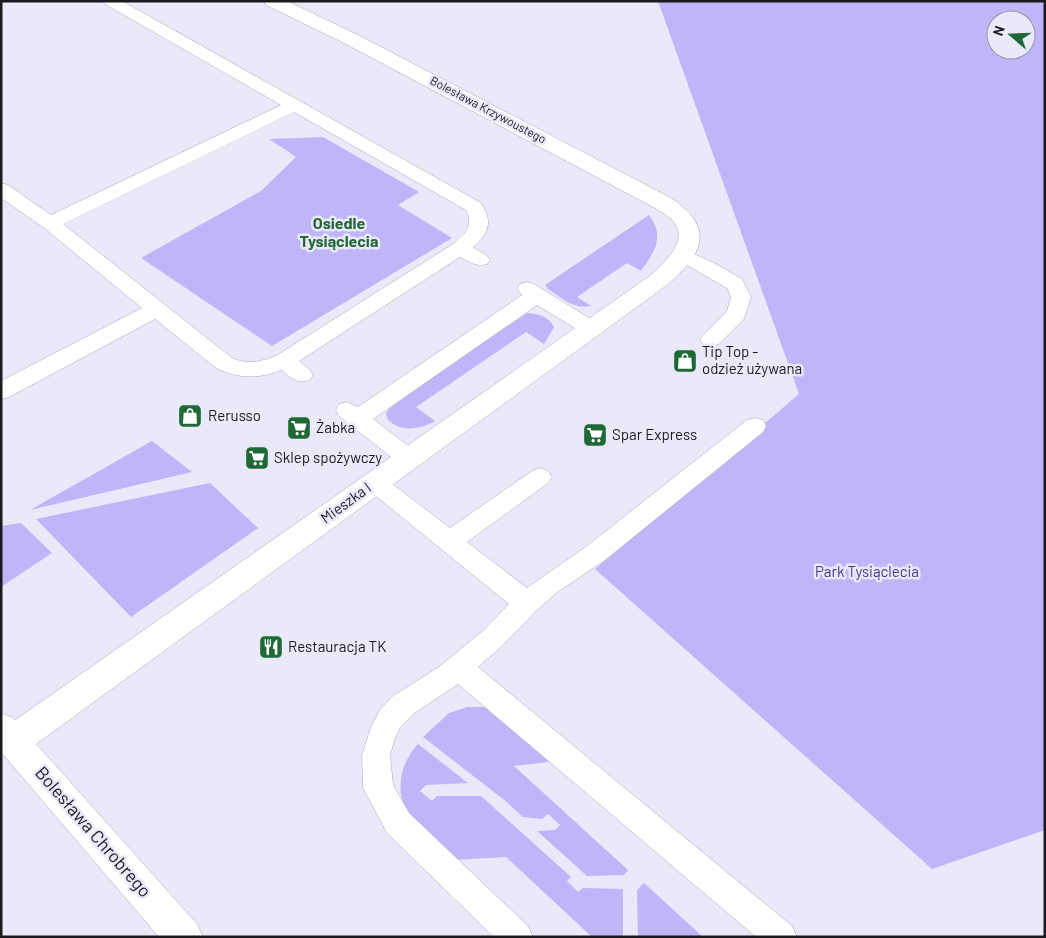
<svg xmlns="http://www.w3.org/2000/svg" width="1046" height="938" font-family="Barlow,sans-serif">
<rect width="100%" height="100%" fill="#eae9f9"/>
<!-- green -->
<g fill="#beb6f9" fill-rule="evenodd">
<path d="M 658,1 L 1045,1 L 1045,830 L 932,869 L 595,569 L 799,394 ZM 996,20 L 1026,20 L 1026,50 L 996,50 Z"/>
<path d="M 323,137 L 419,192 L 398,205 L 452,238 L 272,346 L 141,258 L 261,191 L 296,157 L 269,139 Z"/>
<path d="M 649,215 C 665,237 655,251 641,271 L 627,263 L 577,297 L 591,306 C 574,310 562,298 548,289 L 545,285 Z"/>
<path d="M 527,313 C 539,314 548,316 554,327 L 544,344 L 526,332 L 416,407 L 435,421 C 419,430 401,432 388,420 L 386,413 L 389,409 L 404,397 Z"/>
<path d="M 152,441 L 192,472 L 30,510 Z"/>
<path d="M 210,483 L 258,528 L 131,617 L 36,519 Z"/>
<path d="M 21,523 L 52,553 L 1,587 L 1,526 Z"/>
<path d="M 467,707 L 486,707 L 557,761 L 514,766 L 628,870 L 624,875 L 587,876 L 537,831 L 555,830 L 560,825 L 548,814 L 542,819 L 523,817 L 503,799 L 423,737 L 449,713 Z"/>
<path d="M 418,744 L 468,783 L 426,785 L 420,791 L 432,801 L 437,796 L 481,796 L 571,877 L 567,881 L 578,892 L 583,888 L 623,889 L 623,937 L 592,937 L 506,857 L 453,860 C 441,848 417,829 409,815 C 394,791 400,764 418,744 Z"/>
<path d="M 644,883 L 703,937 L 638,937 L 637,890 Z"/>
</g>
<g fill="none" stroke-linecap="round" stroke-linejoin="round">
<defs>
<g id="lane">
<path d="M 103,1 L 122,1 L 481,203 C 493,221 489,234 473,247 L 487,256 L 490,260 L 487,264 C 476,267 470,262 460,257 L 299,361 L 310,370 L 313,375 L 310,380 C 297,384 291,378 282,370 C 258,379 239,379 216,368 L 155,319 L 9,397 L 1,399 L 1,381 L 142,308 L 43,227 L 1,198 L 1,183 L 8,185 L 51,215 L 281,105 L 105,4 ZM 294,112 L 466,210 C 474,227 465,234 453,244 L 276,356 C 260,362 248,365 232,358 L 63,224 Z"/>
<path d="M 683,249 L 714,263 L 742,279 L 751,297 L 744,319 L 719,344 L 711,346 L 703,344 L 700,339 L 727,311 L 731,297 L 727,288 L 676,259 L 673,255 L 676,251 Z"/>
<path d="M 527,282 L 534,284 L 597,323 L 601,328 L 597,333 L 590,335 L 583,333 L 537,305 L 373,419 L 416,452 L 420,458 L 416,464 L 408,467 L 400,464 L 339,416 L 336,410 L 339,404 L 347,402 L 358,407 L 522,295 L 517,289 L 520,284 Z"/>
<path d="M 755,418 L 763,420 L 766,426 L 763,432 L 605,560 L 556,593 L 536,611 L 502,646 L 478,667 L 792,926 L 797,937 L 756,937 L 458,684 L 413,714 L 400,728 L 395,738 L 390,755 L 393,785 L 409,813 L 528,926 L 533,937 L 494,937 L 387,833 L 363,788 L 362,755 L 371,727 L 380,710 L 393,696 L 439,667 L 484,630 L 509,604 L 366,488 L 362,482 L 366,476 L 374,473 L 382,476 L 450,528 L 532,471 L 540,468 L 548,471 L 552,477 L 548,483 L 467,542 L 527,588 L 587,546 L 747,420 Z"/>
</g>
<path id="street" d="M 263,1 L 287,1 L 358,35 L 671,198 C 716,228 703,254 667,285 L 25,752 L 13,756 L 1,752 L 1,730 L 651,275 C 664,263 689,241 674,222 C 669,216 662,212 655,208 L 344,43 L 266,5 Z"/>
<path id="secondary" d="M 1,713 L 13,718 L 197,924 L 203,937 L 159,937 L 1,752 Z"/>
</defs>
<!-- lane casing -->
<use href="#lane" stroke="#a9a7b7" stroke-width="1"/>
<!-- street casing -->
<use href="#street" stroke="#a9a7b7" stroke-width="1"/>
<!-- secondary casing -->
<use href="#secondary" stroke="#a9a7b7" stroke-width="1"/>
<!-- lane -->
<use href="#lane" fill="#fff" fill-rule="evenodd"/>
<!-- street -->
<use href="#street" fill="#fff" fill-rule="evenodd"/>
<!-- secondary -->
<use href="#secondary" fill="#fff" fill-rule="evenodd"/>
</g>
<!-- icons -->
<defs>
<symbol id="shop-square" viewBox="-11 -11 22 22"><rect x="-9" y="-9" width="18" height="18" rx="4" fill="#1f6937" stroke="#eae9f9"/><path d="M-5-2.5h2.3a2.7 3.5 0 0 1 5.4 0H5L5.5 6h-11ZM-1.5-2.5h3a1.5 2.3 0 0 0-3 0Z" fill="#fff"/></symbol>
<symbol id="supermarket-square" viewBox="-11 -11 22 22"><rect x="-9" y="-9" width="18" height="18" rx="4" fill="#1f6937" stroke="#eae9f9"/><path d="M-6-5.5h2.5l.6 2H6L4.5 2H-2.5L-4.4-4H-6ZM-1.5 3.2a1.3 1.3 0 1 0 .1 0ZM3 3.2a1.3 1.3 0 1 0 .1 0Z" fill="#fff"/></symbol>
<symbol id="restaurant-square" viewBox="-11 -11 22 22"><rect x="-9" y="-9" width="18" height="18" rx="4" fill="#1f6937" stroke="#eae9f9"/><path d="M-5-6h1v4h1v-4h1v4h1v-4h1v5L-1.5 .5V6h-2V.5L-5-1ZM5-6V6H3V1.5H1.5Q1.5-4 5-6Z" fill="#fff"/></symbol>
</defs>
<g fill-rule="evenodd">
<use href="#shop-square" x="671" y="347" width="28" height="28"/>
<use href="#shop-square" x="176" y="402" width="28" height="28"/>
<use href="#supermarket-square" x="285" y="414" width="28" height="28"/>
<use href="#supermarket-square" x="581" y="421" width="28" height="28"/>
<use href="#supermarket-square" x="243" y="444" width="28" height="28"/>
<use href="#restaurant-square" x="257" y="633" width="28" height="28"/>
</g>
<g text-anchor="middle" stroke-width="5" stroke-linejoin="round" paint-order="stroke">
<!-- far-street labels -->
<g font-size="12" fill="#1a1a1f" stroke="#eae9f9">
<text transform="translate(488 110) rotate(28)" y="4">Bolesława Krzywoustego</text>
</g>
<!-- poi labels -->
<g font-size="15" fill="#1a1a1f" stroke="#eae9f9" text-anchor="start">
<text x="702" y="357">Tip Top -<tspan x="702" dy="17">odzież używana</tspan></text>
<text x="208" y="421">Rerusso</text>
<text x="316" y="433">Żabka</text>
<text x="612" y="440">Spar Express</text>
<text x="274" y="463">Sklep spożywczy</text>
<text x="288" y="652">Restauracja TK</text>
</g>
<!-- street labels -->
<g font-size="15" fill="#1a1a1f" stroke="#eae9f9">
<text transform="translate(346 503) rotate(-36)" y="5">Mieszka I</text>
</g>
<!-- park labels -->
<g font-size="15" fill="#48348b" stroke="#eae9f9">
<text x="867" y="577">Park Tysiąclecia</text>
</g>
<!-- neighbourhood labels -->
<g font-size="16" font-weight="bold" fill="#246638" stroke="#eae9f9">
<text x="339" y="229">Osiedle<tspan x="339" dy="18">Tysiąclecia</tspan></text>
</g>
<!-- near-street labels -->
<g font-size="18" fill="#1a1a1f" stroke="#eae9f9">
<text transform="translate(93 832) rotate(49)" y="6">Bolesława Chrobrego</text>
</g>
</g>
<!-- border -->
<rect width="1046" height="938" fill="none" stroke="#1a1a1f" stroke-width="5"/>
<!-- north arrow -->
<g transform="translate(1011 35) rotate(289)"><circle r="24" fill="#eae9f9" stroke="#9796a2"/>
<path d="M0-4L9 19L0 12L-9 19Z" fill="#1f6937"/>
<text y="-8" font-size="14" font-weight="bold" text-anchor="middle" fill="#1a1a1f">N</text>
</g>
</svg>
